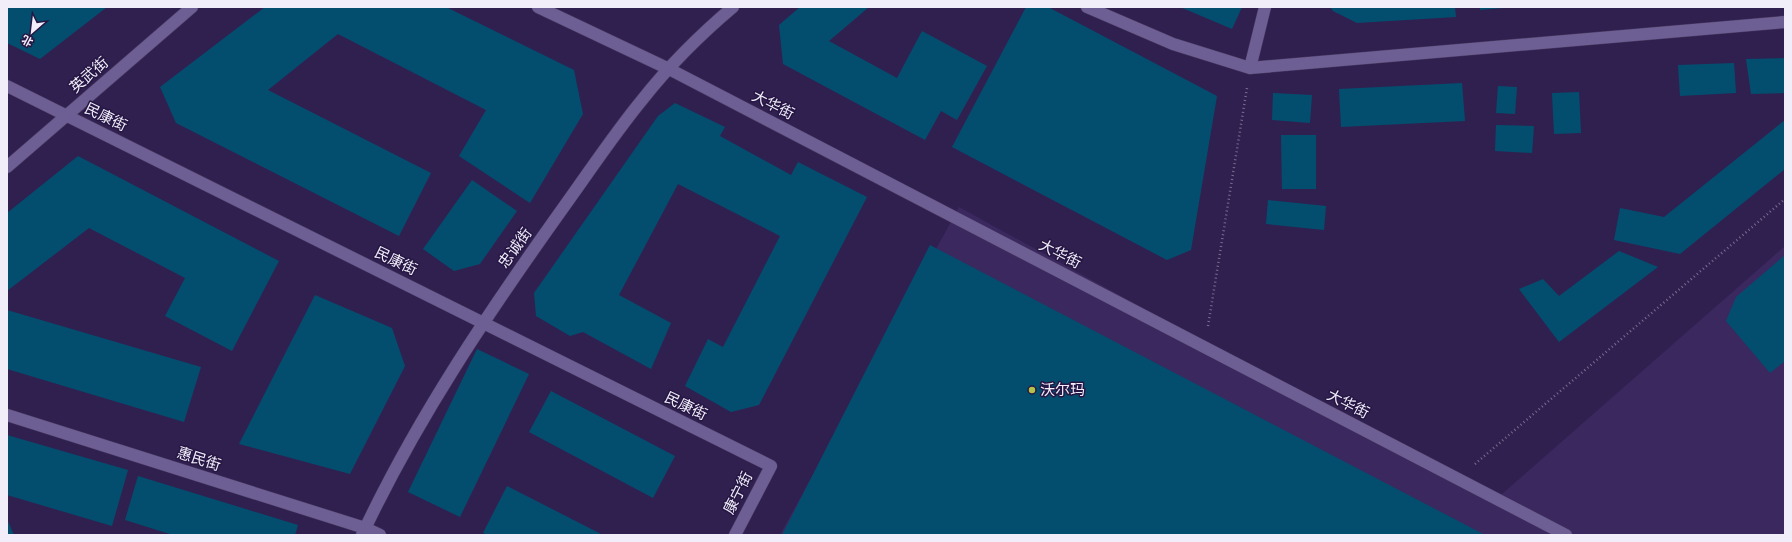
<svg xmlns="http://www.w3.org/2000/svg" width="1792" height="542" font-family="Commissioner,'Noto Sans SC',sans-serif">
<rect width="100%" height="100%" fill="#302050"/>
<!-- built -->
<path fill="#3a285f" d="M 959,207 L 1494,501 L 1785,246 L 1785,535 L 780,535 Z"/>
<!-- building -->
<g fill="#034e6e">
<path d="M 7,7 L 107,7 L 40,59 L 7,43 Z"/>
<path d="M 265,7 L 446,7 L 574,70 L 583,114 L 530,203 L 459,156 L 486,110 L 338,34 L 268,90 L 431,173 L 399,236 L 176,123 L 160,87 Z"/>
<path d="M 800,7 L 869,7 L 829,41 L 897,78 L 922,31 L 987,66 L 957,120 L 941,111 L 925,140 L 783,64 L 779,25 Z"/>
<path d="M 1026,7 L 1048,7 L 1217,96 L 1191,250 L 1167,260 L 952,147 Z"/>
<path d="M 1180,7 L 1242,7 L 1232,29 Z"/>
<path d="M 1330,7 L 1455,7 L 1456,17 L 1357,23 L 1333,11 Z"/>
<path d="M 1480,7 L 1504,7 L 1504,8 L 1480,10 Z"/>
<path d="M 1785,58 L 1785,93 L 1751,94 L 1746,59 Z"/>
<path d="M 1734,63 L 1736,93 L 1680,96 L 1678,65 Z"/>
<path d="M 1462,83 L 1465,121 L 1341,127 L 1339,89 Z"/>
<path d="M 1498,86 L 1517,87 L 1515,114 L 1496,113 Z"/>
<path d="M 1579,92 L 1581,133 L 1554,134 L 1552,93 Z"/>
<path d="M 1273,93 L 1312,95 L 1310,123 L 1272,120 Z"/>
<path d="M 675,103 L 725,127 L 720,136 L 791,175 L 798,162 L 867,197 L 759,405 L 731,412 L 685,386 L 708,339 L 723,347 L 780,236 L 678,184 L 619,295 L 671,323 L 651,369 L 583,332 L 570,336 L 536,316 L 534,293 L 658,116 Z"/>
<path d="M 1785,120 L 1785,169 L 1680,254 L 1614,240 L 1620,208 L 1664,217 Z"/>
<path d="M 1496,125 L 1534,126 L 1532,153 L 1495,151 Z"/>
<path d="M 1281,135 L 1316,135 L 1316,189 L 1282,189 Z"/>
<path d="M 78,156 L 279,261 L 232,351 L 165,316 L 185,278 L 89,228 L 7,291 L 7,213 Z"/>
<path d="M 472,180 L 517,211 L 480,264 L 454,271 L 423,249 Z"/>
<path d="M 1268,200 L 1326,206 L 1324,230 L 1266,224 Z"/>
<path d="M 930,245 L 1485,535 L 782,535 Z"/>
<path d="M 1619,251 L 1658,267 L 1559,342 L 1519,289 L 1543,279 L 1559,296 Z"/>
<path d="M 1785,255 L 1785,361 L 1770,373 L 1726,321 L 1736,297 Z"/>
<path d="M 315,295 L 392,328 L 405,366 L 350,474 L 239,444 Z"/>
<path d="M 7,310 L 201,367 L 184,422 L 7,369 Z"/>
<path d="M 477,349 L 529,374 L 460,517 L 408,492 Z"/>
<path d="M 551,391 L 675,456 L 653,498 L 529,432 Z"/>
<path d="M 7,435 L 128,470 L 112,526 L 7,495 Z"/>
<path d="M 138,476 L 298,525 L 295,535 L 173,535 L 125,520 Z"/>
<path d="M 507,486 L 603,535 L 488,535 L 483,533 Z"/>
<path d="M 7,519 L 14,535 L 7,535 Z"/>
</g>
<g fill="none" stroke-linecap="round" stroke-linejoin="round">
<defs>
<g id="street">
<path d="M 538,7 L 669,69 L 1566,535"/>
<path d="M 1087,7 L 1173,44 L 1250,68 L 1785,22"/>
<path d="M 1250,68 L 1265,7"/>
<path d="M 7,86 L 771,466 L 735,535"/>
<path d="M 7,167 L 192,7"/>
<path d="M 7,415 L 365,528 L 380,535"/>
<path d="M 362,535 C 417,418 488,313 563,208 C 589,172 614,134 642,100 C 668,67 701,34 733,7"/>
</g>
</defs>
<!-- street casing -->
<use href="#street" stroke="#483960" stroke-width="13"/>
<!-- path -->
<g stroke="#786d90" stroke-width="2.5" stroke-dasharray="1 3" stroke-linecap="butt">
<path d="M 1208,326 L 1247,88"/>
<path d="M 1475,464 L 1785,199"/>
</g>
<!-- street -->
<use href="#street" stroke="#6d5f94" stroke-width="12"/>
</g>
<!-- markers -->
<circle fill="#b4c24a" stroke="#261644" stroke-width="1.5" cx="1032" cy="390" r="4"/>
<g text-anchor="middle" stroke-width="3" stroke-linejoin="round" paint-order="stroke">
<!-- street labels -->
<g font-size="15" fill="#f1eefa" stroke="#261644">
<text transform="translate(89 75) rotate(-41)" y="5">英武街</text>
<text transform="translate(773 105) rotate(27)" y="5">大华街</text>
<text transform="translate(106 117) rotate(26)" y="5">民康街</text>
<text transform="translate(515 248) rotate(-54)" y="5">忠诚街</text>
<text transform="translate(1060 254) rotate(27)" y="5">大华街</text>
<text transform="translate(396 261) rotate(26)" y="5">民康街</text>
<text transform="translate(1348 404) rotate(27)" y="5">大华街</text>
<text transform="translate(686 406) rotate(26)" y="5">民康街</text>
<text transform="translate(199 459) rotate(18)" y="5">惠民街</text>
<text transform="translate(738 493) rotate(-63)" y="5">康宁街</text>
</g>
<!-- poi labels -->
<g font-size="15" fill="#f1eefa" stroke="#261644" text-anchor="start">
<text x="1040" y="395">沃尔玛</text>
</g>
</g>
<!-- border -->
<rect width="1792" height="542" fill="none" stroke="#f1eefa" stroke-width="16"/>
<!-- north arrow -->
<g transform="translate(32 32) rotate(208)" stroke="#261644" stroke-width="3" paint-order="stroke">
<path d="M0-3L7 15L0 10L-7 15Z" fill="#f1eefa"/>
<text y="-6" font-size="11" font-weight="bold" text-anchor="middle" fill="#f1eefa">北</text>
</g>
</svg>
